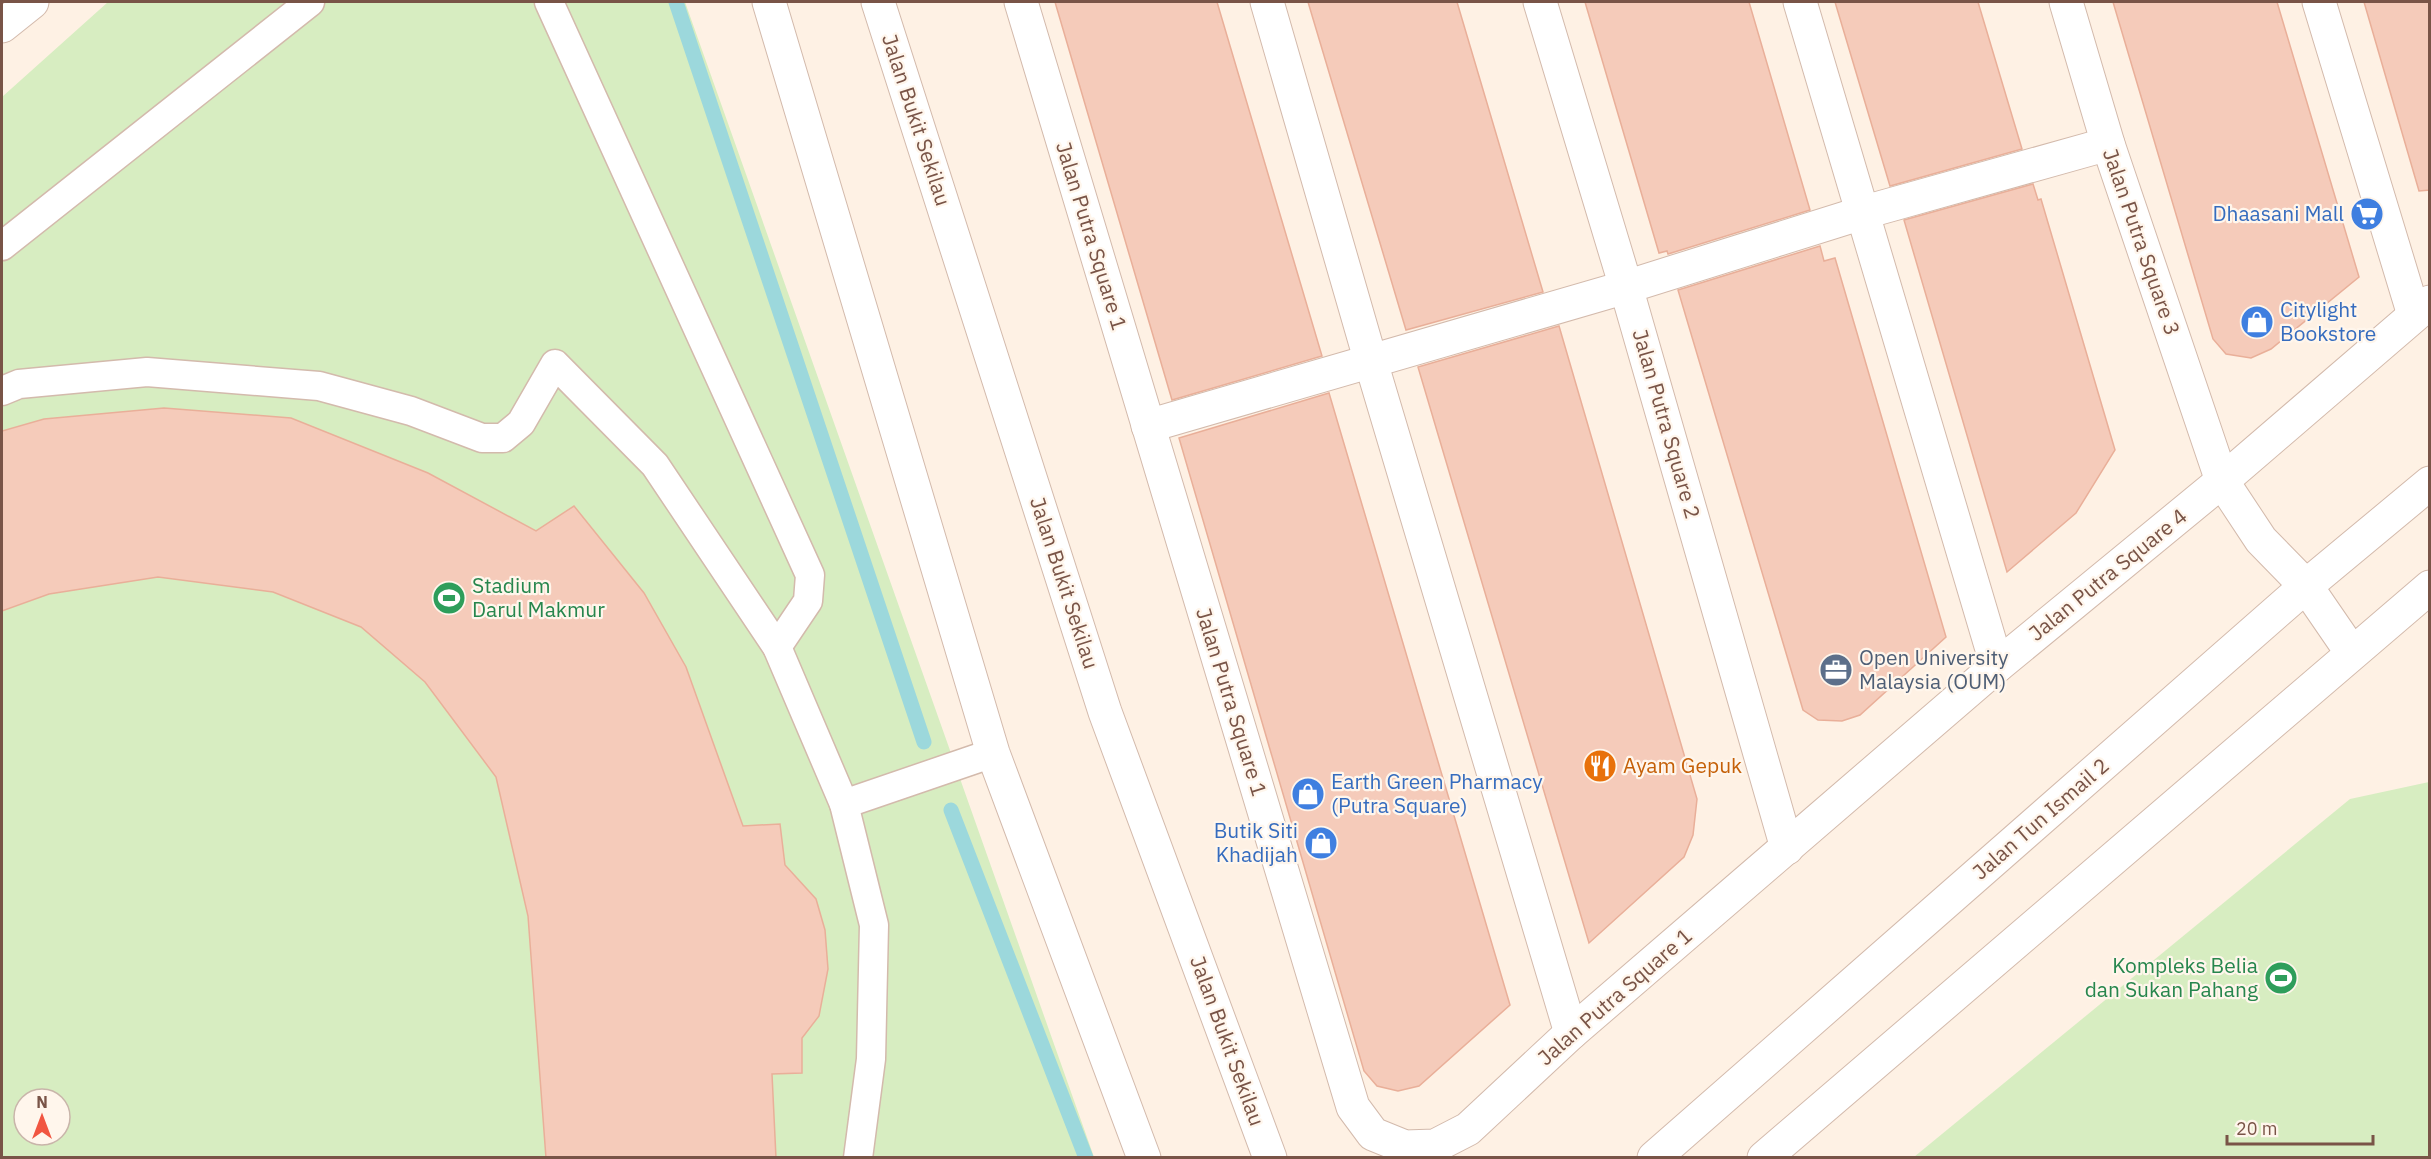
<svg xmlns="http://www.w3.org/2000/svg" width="2431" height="1159" font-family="'IBM Plex Sans',sans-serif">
<rect width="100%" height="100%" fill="#fef1e4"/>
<!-- green -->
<g fill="#d7edc1" fill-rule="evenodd">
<path d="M 108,2 L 685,2 L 1094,1157 L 2,1157 L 2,97 ZM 24,1099 L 60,1099 L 60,1135 L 24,1135 Z"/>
<path d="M 2429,782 L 2429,1157 L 1914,1157 L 2350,799 Z"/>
</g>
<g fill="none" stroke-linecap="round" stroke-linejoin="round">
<!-- stream -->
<g stroke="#9cd8dc" stroke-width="15">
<path d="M 676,2 L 924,742"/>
<path d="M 951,810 L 1086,1158"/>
</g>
</g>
<!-- building -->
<g fill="#f5cbba" stroke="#e9af99" stroke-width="1.5">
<path d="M 1055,2 L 1217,2 L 1322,356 L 1172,400 Z"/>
<path d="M 1308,2 L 1457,2 L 1543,292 L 1406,330 Z"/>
<path d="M 1585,2 L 1749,2 L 1810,210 L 1668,254 L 1667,251 L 1659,253 Z"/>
<path d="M 1835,2 L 1978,2 L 2022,149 L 1890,186 Z"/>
<path d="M 2113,2 L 2277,2 L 2359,277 L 2271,349 L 2251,358 L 2226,354 L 2213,339 Z"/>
<path d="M 2364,2 L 2430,2 L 2430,190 L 2419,191 Z"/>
<path d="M 2033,184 L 2038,200 L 2041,199 L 2115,450 L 2076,513 L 2007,572 L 1904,220 Z"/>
<path d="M 1820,246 L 1824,261 L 1835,258 L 1946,637 L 1860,715 L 1842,721 L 1818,720 L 1803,710 L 1678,290 Z"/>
<path d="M 1559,326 L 1697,799 L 1693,835 L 1684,857 L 1589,943 L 1418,367 Z"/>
<path d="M 1329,393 L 1510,1005 L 1419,1086 L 1398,1091 L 1377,1086 L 1364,1071 L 1179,438 Z"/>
<path d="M 164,408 L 291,418 L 428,473 L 536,531 L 574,506 L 644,593 L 686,667 L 743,826 L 780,824 L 785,865 L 816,899 L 825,930 L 828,969 L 819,1016 L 802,1038 L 802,1073 L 772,1074 L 776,1158 L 546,1158 L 528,916 L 496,777 L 425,682 L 361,627 L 273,592 L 158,577 L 49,594 L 2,611 L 2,431 L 44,419 Z"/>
</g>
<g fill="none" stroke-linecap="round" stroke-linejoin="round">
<defs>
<g id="service">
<path d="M 549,2 L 810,575 L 808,601 L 777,647"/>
<path d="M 2,246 L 310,2"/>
<path d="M 2,391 L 19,384 L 147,372 L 319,386 L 411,411 L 482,438 L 503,438 L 521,423 L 555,364 L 655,465 L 777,647 L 844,804 L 874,925 L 871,1059 L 858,1158"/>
<path d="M 844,804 L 993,753"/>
</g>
<g id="pedestrian">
<path d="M 1267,2 L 1371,362 L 1571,1033"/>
<path d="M 1800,2 L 1997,666"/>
<path d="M 2319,2 L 2414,315"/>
<path d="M 1148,426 L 1626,287 L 1865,212 L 2108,144"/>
</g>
<g id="minor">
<path d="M 1021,2 L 1353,1107 L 1373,1134 L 1405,1147 L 1435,1146 L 1468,1129 L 1571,1033 L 1997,666 L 2222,481 L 2430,302"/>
<path d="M 1540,2 L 1626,287 L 1787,848"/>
<path d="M 2066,2 L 2108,144 L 2222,481 L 2261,540 L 2306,586 L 2352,653"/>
<path d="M 1654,1158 L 2306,586 L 2430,483"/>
<path d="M 1764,1158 L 2430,587"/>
</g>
<g id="tertiary">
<path d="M 769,2 L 993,753 L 1144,1158"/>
<path d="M 878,2 L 1105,712 L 1270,1158"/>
<path d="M 2,26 L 32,2"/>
</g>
</defs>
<!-- service casing -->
<use href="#service" stroke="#d3baac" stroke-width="31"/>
<!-- pedestrian casing -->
<use href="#pedestrian" stroke="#d3baac" stroke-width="35"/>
<!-- minor casing -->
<use href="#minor" stroke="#d3baac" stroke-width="35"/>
<!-- tertiary casing -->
<use href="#tertiary" stroke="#d3baac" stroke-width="35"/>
<!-- service -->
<use href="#service" stroke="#fff" stroke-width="28"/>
<!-- pedestrian -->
<use href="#pedestrian" stroke="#fff" stroke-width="33"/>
<!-- minor -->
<use href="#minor" stroke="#fff" stroke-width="33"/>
<!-- tertiary -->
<use href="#tertiary" stroke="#fff" stroke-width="33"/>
</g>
<!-- icons -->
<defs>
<symbol id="supermarket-disc" viewBox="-11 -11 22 22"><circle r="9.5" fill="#3f7fe0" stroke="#fff6ec"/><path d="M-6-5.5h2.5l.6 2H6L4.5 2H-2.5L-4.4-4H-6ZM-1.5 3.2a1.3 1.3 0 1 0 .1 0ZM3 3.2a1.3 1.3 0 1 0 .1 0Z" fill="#fff"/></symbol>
<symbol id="shop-disc" viewBox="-11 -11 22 22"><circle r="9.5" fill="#3f7fe0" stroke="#fff6ec"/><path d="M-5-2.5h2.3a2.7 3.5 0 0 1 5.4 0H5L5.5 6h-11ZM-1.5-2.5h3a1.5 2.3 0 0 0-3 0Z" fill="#fff"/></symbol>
<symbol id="stadium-disc" viewBox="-11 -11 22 22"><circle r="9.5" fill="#2e9e5b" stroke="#fff6ec"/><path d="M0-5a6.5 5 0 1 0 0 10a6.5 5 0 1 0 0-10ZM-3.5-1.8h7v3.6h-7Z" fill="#fff"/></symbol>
<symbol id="office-disc" viewBox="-11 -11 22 22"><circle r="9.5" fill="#5c6f8a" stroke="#fff6ec"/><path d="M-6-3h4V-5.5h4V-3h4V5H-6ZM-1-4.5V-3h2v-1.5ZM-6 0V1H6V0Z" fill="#fff"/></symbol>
<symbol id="restaurant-disc" viewBox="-11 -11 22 22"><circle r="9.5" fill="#e8710a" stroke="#fff6ec"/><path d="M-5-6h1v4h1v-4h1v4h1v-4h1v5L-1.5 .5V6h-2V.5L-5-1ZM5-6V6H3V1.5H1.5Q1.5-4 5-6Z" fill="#fff"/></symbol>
</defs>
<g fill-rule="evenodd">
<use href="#supermarket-disc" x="2348" y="195" width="38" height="38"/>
<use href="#shop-disc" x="2238" y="303" width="38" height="38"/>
<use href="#stadium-disc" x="430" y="579" width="38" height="38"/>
<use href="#office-disc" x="1817" y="651" width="38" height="38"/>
<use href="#restaurant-disc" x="1581" y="747" width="38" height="38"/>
<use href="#shop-disc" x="1289" y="775" width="38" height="38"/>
<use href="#shop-disc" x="1302" y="824" width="38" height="38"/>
<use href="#stadium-disc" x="2262" y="959" width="38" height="38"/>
</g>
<g text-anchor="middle" stroke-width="4.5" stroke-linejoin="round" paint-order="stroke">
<!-- street labels -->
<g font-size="21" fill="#795447" stroke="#fff6ec">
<text transform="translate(916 120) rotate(72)" y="7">Jalan Bukit Sekilau</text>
<text transform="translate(1091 236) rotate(73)" y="7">Jalan Putra Square 1</text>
<text transform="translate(2141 242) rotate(71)" y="7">Jalan Putra Square 3</text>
<text transform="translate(1666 424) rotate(74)" y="7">Jalan Putra Square 2</text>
<text transform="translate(2108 575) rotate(-39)" y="7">Jalan Putra Square 4</text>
<text transform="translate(1064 583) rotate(72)" y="7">Jalan Bukit Sekilau</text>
<text transform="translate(1231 702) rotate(73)" y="7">Jalan Putra Square 1</text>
<text transform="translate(2041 819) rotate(-41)" y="7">Jalan Tun Ismail 2</text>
<text transform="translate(1615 997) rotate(-41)" y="7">Jalan Putra Square 1</text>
<text transform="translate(1227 1041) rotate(70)" y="7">Jalan Bukit Sekilau</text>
</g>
<!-- shop labels -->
<g font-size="21" fill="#366cbe" stroke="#fff6ec" text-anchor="end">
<text x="2344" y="221">Dhaasani Mall</text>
<text x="2280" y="317" text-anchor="start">Citylight<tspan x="2280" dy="24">Bookstore</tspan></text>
<text x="1331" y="789" text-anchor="start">Earth Green Pharmacy<tspan x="1331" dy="24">(Putra Square)</tspan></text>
<text x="1298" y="838">Butik Siti<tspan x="1298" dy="24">Khadijah</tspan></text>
</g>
<!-- leisure labels -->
<g font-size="21" fill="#27864d" stroke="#fff6ec" text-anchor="start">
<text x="472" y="593">Stadium<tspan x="472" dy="24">Darul Makmur</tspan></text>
<text x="2258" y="973" text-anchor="end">Kompleks Belia<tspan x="2258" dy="24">dan Sukan Pahang</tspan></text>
</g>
<!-- service labels -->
<g font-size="21" fill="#4e5e75" stroke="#fff6ec" text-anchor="start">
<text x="1859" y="665">Open University<tspan x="1859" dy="24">Malaysia (OUM)</tspan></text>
</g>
<!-- food labels -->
<g font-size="21" fill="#c56008" stroke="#fff6ec" text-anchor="start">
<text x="1623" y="773">Ayam Gepuk</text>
</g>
</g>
<!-- border -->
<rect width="2431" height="1159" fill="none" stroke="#795447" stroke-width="6"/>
<!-- north arrow -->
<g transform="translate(42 1117)"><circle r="28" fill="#fff6ec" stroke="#c9b5aa" stroke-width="1.5"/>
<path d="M0-4.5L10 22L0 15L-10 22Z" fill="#f15641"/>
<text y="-9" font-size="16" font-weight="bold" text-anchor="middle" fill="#795447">N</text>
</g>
<!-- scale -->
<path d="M2227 1135v9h146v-9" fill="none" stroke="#795447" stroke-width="3"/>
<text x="2236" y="1135" font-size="18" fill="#795447" stroke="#fff6ec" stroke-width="4.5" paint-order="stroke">20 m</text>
</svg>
